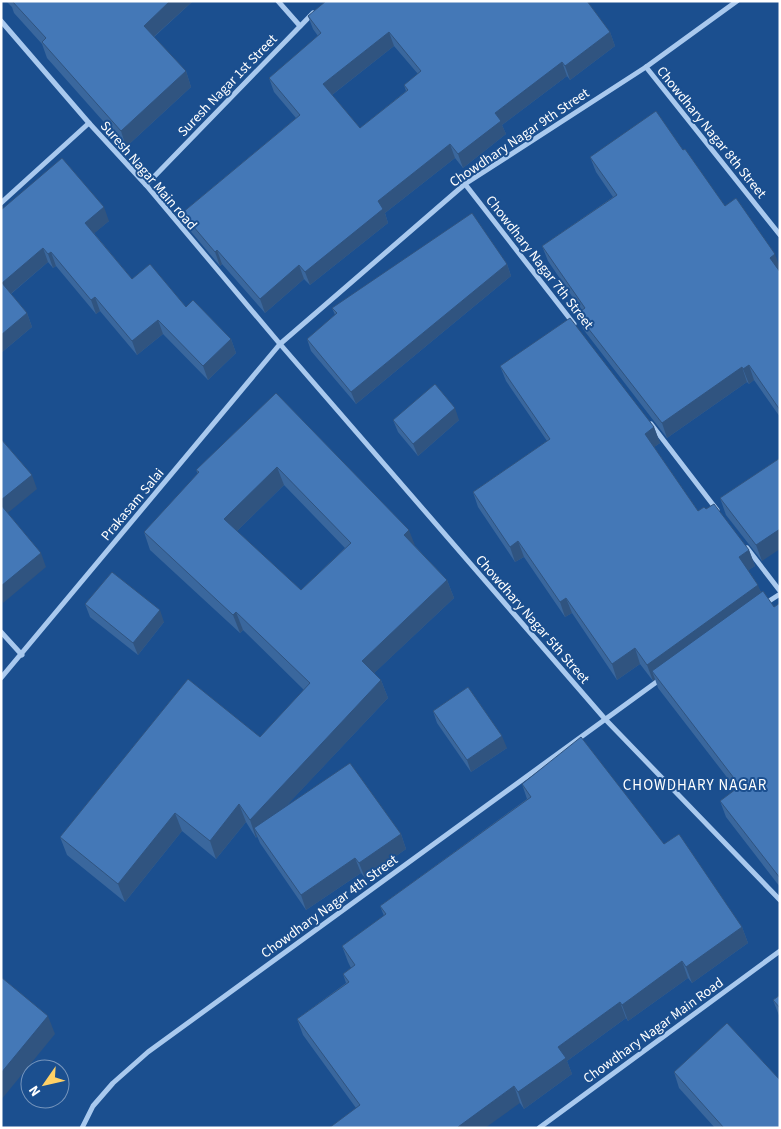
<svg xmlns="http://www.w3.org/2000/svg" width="781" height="1129" font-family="'Source Sans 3',sans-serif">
<rect width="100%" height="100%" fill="#1b4f8f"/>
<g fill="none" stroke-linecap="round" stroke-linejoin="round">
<!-- street -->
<g stroke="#a9c9ee" stroke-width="5">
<path d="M 278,1 L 300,26"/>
<path d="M 1,21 L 89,123 L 146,185 L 280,344 L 605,719 L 780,900"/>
<path d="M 646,67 L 780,235"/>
<path d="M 465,184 L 574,324"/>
<path d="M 146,185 L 313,13"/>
<path d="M 1,203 L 89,123"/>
<path d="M 651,424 L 717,510"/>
<path d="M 747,548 L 780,591"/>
<path d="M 766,603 L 780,594"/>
<path d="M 1,632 L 22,655"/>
<path d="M 1,678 L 280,344 L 465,184 L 646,67 L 737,1"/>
<path d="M 82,1128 L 93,1106 L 113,1083 L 148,1052 L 662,678"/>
<path d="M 539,1128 L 780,951"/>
</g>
</g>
<!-- wall -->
<g fill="#3a679d" fill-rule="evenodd">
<path d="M 6,1 L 193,1 L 154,37 L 186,71 L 191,87 L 126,147 L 47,58 L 42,44 L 14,13 L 12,7 Z"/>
<path d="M 308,16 L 610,32 L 615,46 L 570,80 L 567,76 L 502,125 L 506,134 L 463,168 L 455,158 L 385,213 L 388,223 L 310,285 L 304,279 L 265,313 L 222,264 L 220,266 L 187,227 L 182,213 L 296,118 L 274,92 L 269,78 L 318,36 L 313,29 ZM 394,46 L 418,74 L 404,85 L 406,91 L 360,128 L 332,95 Z"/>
<path d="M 683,150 L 725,206 L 780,270 L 779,270 L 780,272 L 780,417 L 754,380 L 749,384 L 747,382 L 667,438 L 583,329 L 577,314 L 582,311 L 548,261 L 542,246 L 613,197 L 596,172 L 590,157 Z"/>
<path d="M 1,210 L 109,221 L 94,233 L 132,279 L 186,307 L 231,339 L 236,353 L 208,380 L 163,334 L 137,355 L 100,311 L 96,314 L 56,266 L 53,268 L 48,262 L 11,294 L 27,313 L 32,327 L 1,353 Z"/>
<path d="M 507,264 L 511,276 L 356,404 L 311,351 L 307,339 L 335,315 L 332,308 Z"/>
<path d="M 500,366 L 654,427 L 660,443 L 654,447 L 698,511 L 706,509 L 749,550 L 755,566 L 748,570 L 761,592 L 774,607 L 780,603 L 780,887 L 726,817 L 720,801 L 736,789 L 658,688 L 655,679 L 653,681 L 640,664 L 617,680 L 572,613 L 565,617 L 524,557 L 515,562 L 478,507 L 473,492 L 547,441 L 506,381 Z"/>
<path d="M 276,393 L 415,546 L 447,580 L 454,598 L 374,673 L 381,680 L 388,698 L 285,807 L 401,834 L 406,849 L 365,878 L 361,873 L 306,910 L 260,843 L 257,836 L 256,838 L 246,822 L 216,859 L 182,831 L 125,902 L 67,855 L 60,837 L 260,737 L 304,690 L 243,630 L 240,633 L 150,550 L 144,532 L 198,474 L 196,470 ZM 284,485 L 345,548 L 301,590 L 237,531 Z"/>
<path d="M 393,420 L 459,420 L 418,456 L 398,432 Z"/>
<path d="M 780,458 L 762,561 L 726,515 L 720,498 Z"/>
<path d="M 85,604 L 164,622 L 138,655 L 90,617 Z"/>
<path d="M 433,711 L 507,748 L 471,772 L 437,723 Z"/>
<path d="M 522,784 L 664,844 L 742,927 L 748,943 L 692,983 L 688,978 L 628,1021 L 626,1018 L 567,1061 L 572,1074 L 524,1109 L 520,1103 L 356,1108 L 303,1035 L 297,1019 L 346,983 L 343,974 L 351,968 L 348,962 L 342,946 L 384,916 L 380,906 L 527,799 Z"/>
<path d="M 780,995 L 780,1018 L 773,1000 Z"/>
<path d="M 674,1072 L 780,1128 L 715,1128 L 679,1088 Z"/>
</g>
<!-- shaded-wall -->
<g fill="#305480">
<path d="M 170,1 L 193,1 L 149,41 L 144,26 Z"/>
<path d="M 389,32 L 394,46 L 328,98 L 323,84 Z"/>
<path d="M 610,32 L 615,46 L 570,80 L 565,66 Z"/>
<path d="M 562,62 L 567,76 L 502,125 L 506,134 L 463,168 L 458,154 L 495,113 Z"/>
<path d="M 186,71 L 191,87 L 126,147 L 121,131 Z"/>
<path d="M 450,144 L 455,158 L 385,213 L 388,223 L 310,285 L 305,272 L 378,201 Z"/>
<path d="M 104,207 L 109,221 L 90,237 L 85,223 Z"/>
<path d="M 43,248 L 48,262 L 7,297 L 2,283 Z"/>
<path d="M 217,250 L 222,264 L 220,266 L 215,252 Z"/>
<path d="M 51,252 L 56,266 L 53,268 L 48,254 Z"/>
<path d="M 775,254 L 780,268 L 780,270 L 776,273 L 770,258 Z"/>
<path d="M 507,264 L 511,276 L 356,404 L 351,392 Z"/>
<path d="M 299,265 L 304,279 L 265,313 L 260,299 Z"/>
<path d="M 95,297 L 100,311 L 96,314 L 91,300 Z"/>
<path d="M 27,313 L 32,327 L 1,353 L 1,335 Z"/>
<path d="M 158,320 L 163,334 L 137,355 L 132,341 Z"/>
<path d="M 231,339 L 236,353 L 208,380 L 203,366 Z"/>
<path d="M 749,365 L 754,380 L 749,384 L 743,369 Z"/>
<path d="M 742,367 L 747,382 L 667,438 L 662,423 Z"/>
<path d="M 455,408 L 459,420 L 418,456 L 413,444 Z"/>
<path d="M 654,427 L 660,443 L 650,450 L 645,434 Z"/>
<path d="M 277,467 L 284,485 L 231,537 L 224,519 Z"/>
<path d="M 32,475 L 37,489 L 4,516 L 1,510 L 1,500 Z"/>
<path d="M 780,529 L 780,549 L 762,561 L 756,545 Z"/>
<path d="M 409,530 L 416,548 L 404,535 Z"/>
<path d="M 518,541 L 524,557 L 515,562 L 510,547 Z"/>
<path d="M 749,550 L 755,566 L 745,573 L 739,557 Z"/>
<path d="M 41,553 L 46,567 L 3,603 L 1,597 L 1,586 Z"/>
<path d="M 447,580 L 454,598 L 368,679 L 362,661 Z"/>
<path d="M 758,585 L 764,600 L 652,671 L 655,679 L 653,681 L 647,665 Z"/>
<path d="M 566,598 L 572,613 L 565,617 L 560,602 Z"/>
<path d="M 160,610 L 164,622 L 138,655 L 133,643 Z"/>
<path d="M 236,612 L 243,630 L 240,633 L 233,615 Z"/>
<path d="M 635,648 L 640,664 L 617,680 L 612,664 Z"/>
<path d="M 381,680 L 388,698 L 259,835 L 254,828 L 257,836 L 256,838 L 250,820 Z"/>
<path d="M 502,736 L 507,748 L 471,772 L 467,760 Z"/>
<path d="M 239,804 L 246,822 L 216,859 L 210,841 Z"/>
<path d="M 175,813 L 182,831 L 125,902 L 118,884 Z"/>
<path d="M 401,834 L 406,849 L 365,878 L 359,863 Z"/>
<path d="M 355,858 L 361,873 L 306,910 L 301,895 Z"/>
<path d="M 742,927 L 748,943 L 692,983 L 686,967 Z"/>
<path d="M 682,961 L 688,978 L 628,1021 L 622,1005 Z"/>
<path d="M 620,1002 L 626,1018 L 567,1061 L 572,1074 L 524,1109 L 518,1092 L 558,1047 Z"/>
<path d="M 48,1016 L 55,1034 L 1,1100 L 1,1073 Z"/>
<path d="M 514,1086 L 520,1103 L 485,1128 L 458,1128 L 458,1127 Z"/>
</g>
<!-- building -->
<g fill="#4478b7" stroke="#305480" fill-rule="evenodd">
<path d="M 12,1 L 170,1 L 144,26 L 186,71 L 121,131 L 42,42 L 46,38 Z"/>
<path d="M 326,1 L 587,1 L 610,32 L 565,66 L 562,62 L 495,113 L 501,121 L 458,154 L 450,144 L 378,201 L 383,209 L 305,272 L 299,265 L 260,299 L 217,250 L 215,252 L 182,213 L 300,115 L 269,78 L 321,33 L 308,16 ZM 389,32 L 421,71 L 404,85 L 408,90 L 360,128 L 323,84 Z"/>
<path d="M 656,111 L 683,150 L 685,149 L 725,206 L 736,198 L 775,254 L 770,258 L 780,272 L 780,410 L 749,365 L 743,369 L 742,367 L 662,423 L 577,314 L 585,308 L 542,246 L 617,195 L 590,157 Z"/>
<path d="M 62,158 L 104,207 L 85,223 L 132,279 L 150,264 L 186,307 L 193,300 L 231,339 L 203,366 L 158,320 L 132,341 L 95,297 L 91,300 L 51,252 L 48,254 L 43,248 L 2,283 L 27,313 L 1,335 L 1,210 Z"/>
<path d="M 472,213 L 507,264 L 351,392 L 307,339 L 337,313 L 332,308 Z"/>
<path d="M 570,318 L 654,427 L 645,434 L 698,511 L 704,507 L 706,509 L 714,504 L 749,550 L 739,557 L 758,585 L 647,665 L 635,648 L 612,664 L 566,598 L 560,602 L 518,541 L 510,547 L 473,492 L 550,439 L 500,366 Z"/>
<path d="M 435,384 L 455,408 L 413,444 L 393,420 Z"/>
<path d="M 276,393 L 409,530 L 404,535 L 447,580 L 362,661 L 381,680 L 250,820 L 239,804 L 210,841 L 175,813 L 118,884 L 60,837 L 188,679 L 260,737 L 310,683 L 236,612 L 233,615 L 144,532 L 199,472 L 196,470 ZM 277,467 L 351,543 L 301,590 L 224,519 Z"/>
<path d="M 1,439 L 32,475 L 1,500 Z"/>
<path d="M 780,458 L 780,529 L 756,545 L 720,498 Z"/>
<path d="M 1,505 L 41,553 L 1,586 Z"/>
<path d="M 112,572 L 160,610 L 133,643 L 85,604 Z"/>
<path d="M 763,591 L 774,607 L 780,603 L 780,878 L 720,801 L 740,786 L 652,671 Z"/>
<path d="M 468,687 L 502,736 L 467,760 L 433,711 Z"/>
<path d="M 581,737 L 664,844 L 679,834 L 742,927 L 686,967 L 682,961 L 622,1005 L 620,1002 L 558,1047 L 566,1058 L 518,1092 L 514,1086 L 458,1127 L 459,1128 L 329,1128 L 360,1105 L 297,1019 L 349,982 L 343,974 L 355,965 L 342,946 L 386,914 L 380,906 L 531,797 L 522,784 Z"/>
<path d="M 350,763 L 401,834 L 359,863 L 355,858 L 301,895 L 254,828 Z"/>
<path d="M 1,977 L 48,1016 L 1,1073 Z"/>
<path d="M 780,995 L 780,1008 L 773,1000 Z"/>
<path d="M 727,1023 L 780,1080 L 780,1128 L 724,1128 L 674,1072 Z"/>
</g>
<g text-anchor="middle" stroke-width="4" stroke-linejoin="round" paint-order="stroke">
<!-- street labels -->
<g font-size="14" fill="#fff" stroke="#1b4f8f">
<text transform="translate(227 85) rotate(-46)" y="5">Suresh Nagar 1st Street</text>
<text transform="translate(712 132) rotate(51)" y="5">Chowdhary Nagar 8th Street</text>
<text transform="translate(519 137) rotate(-34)" y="5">Chowdhary Nagar 9th Street</text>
<text transform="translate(149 175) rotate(49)" y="5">Suresh Nagar Main road</text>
<text transform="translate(540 262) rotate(52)" y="5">Chowdhary Nagar 7th Street</text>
<text transform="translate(132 504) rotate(-50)" y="5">Prakasam Salai</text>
<text transform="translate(533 619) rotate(49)" y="5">Chowdhary Nagar 5th Street</text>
<text transform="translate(329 906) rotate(-36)" y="5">Chowdhary Nagar 4th Street</text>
<text transform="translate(653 1030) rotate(-36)" y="5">Chowdhary Nagar Main Road</text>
</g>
<!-- neighbourhood labels -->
<g font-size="15" letter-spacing="1" fill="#fff" stroke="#1b4f8f">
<text x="695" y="790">CHOWDHARY NAGAR</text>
</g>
</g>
<!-- border -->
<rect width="781" height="1129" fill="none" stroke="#ffffff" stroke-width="5"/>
<!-- north arrow -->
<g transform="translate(45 1084) rotate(236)"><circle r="24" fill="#1b4f8f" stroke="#7695bc"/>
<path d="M0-4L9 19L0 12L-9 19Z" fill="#ffd166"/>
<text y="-8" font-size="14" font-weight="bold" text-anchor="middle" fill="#ffffff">N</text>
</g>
</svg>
